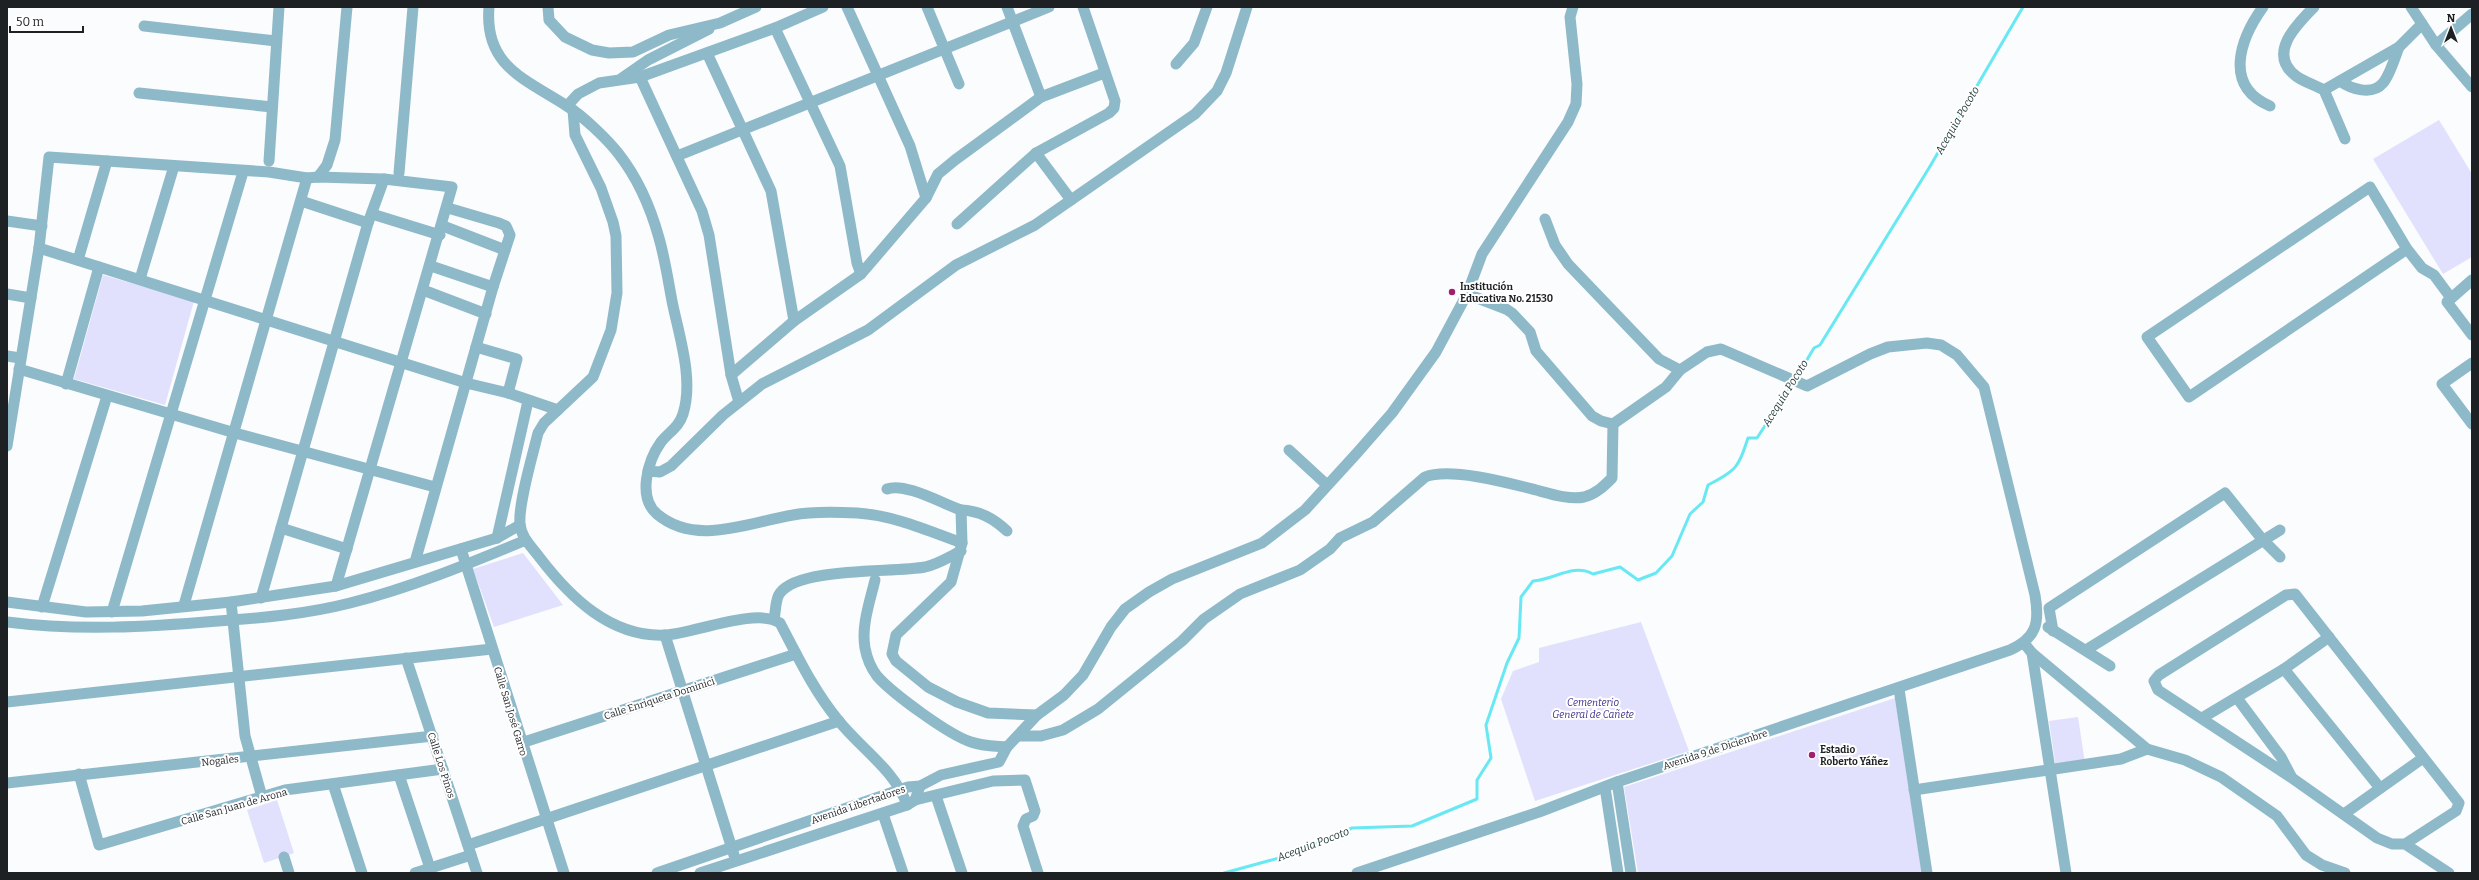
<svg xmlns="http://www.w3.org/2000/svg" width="2479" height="880" font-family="Bitter,serif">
<rect width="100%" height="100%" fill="#fafcfd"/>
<!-- green -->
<g fill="#e1e1fd">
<path d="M 2439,120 L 2472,174 L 2472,257 L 2443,274 L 2373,159 Z"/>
<path d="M 103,275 L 194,301 L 165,405 L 74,379 Z"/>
<path d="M 523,553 L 563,605 L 494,627 L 473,569 Z"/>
<path d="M 1641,622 L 1689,751 L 1535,801 L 1501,699 L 1513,671 L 1539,662 L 1539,648 Z"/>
<path d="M 1895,698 L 1922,873 L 1638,873 L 1624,787 Z"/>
<path d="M 2078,717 L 2085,763 L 2056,768 L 2049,721 Z"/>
<path d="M 277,800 L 294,853 L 264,863 L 247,810 Z"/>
</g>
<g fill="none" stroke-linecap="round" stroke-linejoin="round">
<!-- stream -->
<g stroke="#68e8f3" stroke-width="3">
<path d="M 1796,378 L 1814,348 L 1820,345 L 1929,168 L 2023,7"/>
<path d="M 1224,873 L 1290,855 L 1352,828 L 1412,826 L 1477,799 L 1477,780 L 1491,758 L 1486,725 L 1507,663 L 1519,638 L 1521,597 L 1533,581 C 1554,580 1573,563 1593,574 L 1620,567 L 1638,580 L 1656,573 L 1672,556 L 1690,514 L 1703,502 L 1708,485 C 1737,470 1738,468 1748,438 L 1757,438 L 1793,383"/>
</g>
<!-- minor -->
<g stroke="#8eb9c9" stroke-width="11">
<path d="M 489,7 C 484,66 525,79 567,106 C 583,116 607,139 618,153 C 637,177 651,209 659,238 C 665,259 668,280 672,301 C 679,336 694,379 683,414 C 679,427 669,432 661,442 C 648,460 637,497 657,514 C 696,547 749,522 793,515 C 813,511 837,512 857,513 C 893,515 929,531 962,543 L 951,582 L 896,635 L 892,654 L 896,661 L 928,687 L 957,702 L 988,713 L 1037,715"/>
<path d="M 548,7 L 549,20 L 565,37 L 592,50 L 609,53 L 633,52 L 669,35 L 720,23 L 756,7"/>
<path d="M 847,7 L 910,146 L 926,198"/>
<path d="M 927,7 L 959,84"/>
<path d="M 1007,7 L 1041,97"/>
<path d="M 2263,7 C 2240,39 2223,86 2270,106"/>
<path d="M 2314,7 C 2296,25 2267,54 2296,76 C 2304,82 2315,85 2324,90 L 2399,47 L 2422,24"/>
<path d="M 2411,7 L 2436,45 L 2472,87"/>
<path d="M 144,26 L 276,41"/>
<path d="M 775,28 L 840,166 L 857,263 L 861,274"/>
<path d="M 2436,45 L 2472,14"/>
<path d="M 707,53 L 771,191 L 794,321"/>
<path d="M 1176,64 L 1194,43 L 1207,7"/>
<path d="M 640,77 L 702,211 L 709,235 L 731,375 L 739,402"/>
<path d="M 622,78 L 648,60 L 709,29"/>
<path d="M 2340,81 C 2351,89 2372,96 2383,83 C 2390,75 2395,57 2399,47"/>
<path d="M 2324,90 L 2345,139"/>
<path d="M 139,93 L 272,107"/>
<path d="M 567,106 L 578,94 L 599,83 L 640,77 L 775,28 L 823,7"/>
<path d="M 573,110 L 575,135 L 601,188 L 613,222 L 616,236 L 617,293 L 611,330 L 593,377 L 544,423 L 538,433 C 533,454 518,504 520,524 C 521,538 533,548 540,558 C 570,597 611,638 666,635 C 695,633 757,607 780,623 C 798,657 814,691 838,720 C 861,749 895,770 907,805"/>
<path d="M 1036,153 L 1071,200"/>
<path d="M 677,156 L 1049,7"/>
<path d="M 269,161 L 279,7"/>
<path d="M 399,173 L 413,7"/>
<path d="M 318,177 L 327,165 L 335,140 L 347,7"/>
<path d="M 301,201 L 368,223"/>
<path d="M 372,214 L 440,235"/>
<path d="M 7,221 L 42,226"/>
<path d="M 957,224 L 1036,153 L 1109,113 L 1114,108 L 1115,101 L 1083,7"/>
<path d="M 443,226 L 505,250"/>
<path d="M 39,248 L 466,383 L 508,393 L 558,410"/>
<path d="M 2407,249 L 2189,397 L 2147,337 L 2370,187 L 2407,249 L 2422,268 L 2434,275 L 2451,298"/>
<path d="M 78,260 L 107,161"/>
<path d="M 431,266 L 493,287"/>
<path d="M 140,279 L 174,166"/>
<path d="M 2472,280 L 2447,302 L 2472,335"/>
<path d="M 423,290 L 486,314"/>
<path d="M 7,294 L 31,298"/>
<path d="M 1467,294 L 1506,309 L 1512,313 L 1530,332 L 1536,351 L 1592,416 L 1601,421 L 1613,424 L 1666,387 L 1680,370"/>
<path d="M 476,347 L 517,359 L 508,393"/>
<path d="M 7,356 L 20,358"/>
<path d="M 2472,363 L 2442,384 L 2472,424"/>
<path d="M 19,369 L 235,433 L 435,487"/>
<path d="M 731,375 L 794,321 L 861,274 L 926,198 L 938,174 L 955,160 L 1041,97 L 1104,73"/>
<path d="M 66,384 L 99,267"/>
<path d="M 7,446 L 39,248 L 49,157 L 269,172 L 307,178 L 318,177 L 384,179 L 452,187 L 336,586"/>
<path d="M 1289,450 L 1327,485"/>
<path d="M 648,471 L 660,472 L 671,466 L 723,415 L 762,384 L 868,330 L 956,265 L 1035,225 L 1195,114 L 1217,91 L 1226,73 L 1247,7"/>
<path d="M 887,489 C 905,482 943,504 961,510 L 962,543"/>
<path d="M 961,510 C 980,511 993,518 1007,531"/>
<path d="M 281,528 L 347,549"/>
<path d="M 497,538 L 528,401"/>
<path d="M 461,549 L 564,873"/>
<path d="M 415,562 L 493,287 L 510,235 L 506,226 L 499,223 L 448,208"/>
<path d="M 875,580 C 870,601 861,626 865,648 C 867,659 871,668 877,676 C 893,694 949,735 971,742 C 982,746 996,746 1007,747"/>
<path d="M 261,598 L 368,223 L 384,179"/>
<path d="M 7,602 L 86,612 L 142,611 L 231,602 L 336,586 L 497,538 L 520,525"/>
<path d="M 231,602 L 245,736 L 262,797"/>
<path d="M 184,605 L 307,178"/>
<path d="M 42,607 L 107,396"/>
<path d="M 112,612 L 243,172"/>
<path d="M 774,619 C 776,611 775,599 780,593 C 799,567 893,573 925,567 C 938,564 949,557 961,551"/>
<path d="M 7,622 C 78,631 147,627 218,621 C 262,618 307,614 350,603 C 410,588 468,564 526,540"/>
<path d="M 2048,627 L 2110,666"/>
<path d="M 2053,631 L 2049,608 L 2225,493 L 2262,539 L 2280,557"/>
<path d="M 665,635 L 734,855"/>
<path d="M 2024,643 L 2032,653 L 2147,749 L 2185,760 L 2221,777 L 2277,816 L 2306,855 L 2322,865 L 2345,873"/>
<path d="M 2086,650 L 2280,530"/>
<path d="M 2032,653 L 2066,873"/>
<path d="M 406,658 L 477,873"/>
<path d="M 2284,669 L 2380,788"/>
<path d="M 1899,689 L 1927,873"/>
<path d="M 2237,698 L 2281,757 L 2291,776"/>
<path d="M 7,702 L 492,649"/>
<path d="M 2202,718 L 2284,669 L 2329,637"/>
<path d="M 1018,736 L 1041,736 L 1063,730 L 1098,709 L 1182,641 L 1204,619 L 1240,594 L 1300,570 L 1330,549 L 1340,538 L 1373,522 L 1425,477 C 1450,467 1509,483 1536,490 C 1551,494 1570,500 1584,497 C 1596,494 1604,486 1612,478 L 1613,424"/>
<path d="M 521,743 L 796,654"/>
<path d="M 79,774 L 99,845 L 285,790 L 443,769"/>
<path d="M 399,775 L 430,868"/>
<path d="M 1617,782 L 1631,873"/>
<path d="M 7,783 L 433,736"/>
<path d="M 333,784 L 362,873"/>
<path d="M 1605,787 L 1618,873"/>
<path d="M 1914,790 L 2121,759 L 2147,749"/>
<path d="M 936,796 L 962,873"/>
<path d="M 915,800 L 993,781 L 1025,780 L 1035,811 L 1033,816 L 1026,819 L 1023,826 L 1038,873"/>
<path d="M 883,814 L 903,873"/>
<path d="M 2344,814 L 2423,758"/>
<path d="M 2405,844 L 2456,811 L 2459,803 L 2295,594 L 2286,595 L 2159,675 L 2154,681 L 2158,690 L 2292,778 L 2377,838 L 2392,844 L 2405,844 L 2449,873"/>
<path d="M 468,845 L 839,721"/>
<path d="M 284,857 L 289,873"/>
<path d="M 415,873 L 471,855"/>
<path d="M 657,873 L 908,787 L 920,786 L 941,775 L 999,762 L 1007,747 L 1037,715 L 1064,695 L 1083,675 L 1111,627 L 1125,609 L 1149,592 L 1172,579 L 1262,543 L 1305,510 L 1357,453 L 1392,413 L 1436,352 L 1467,294 L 1482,254 L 1568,122 L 1576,104 L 1577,84 L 1570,17 L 1573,7"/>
<path d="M 700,873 L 907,805 L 915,800 L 920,786"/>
<path d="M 1357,873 L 1539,812 L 1617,782 L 2010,650 C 2036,638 2040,624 2035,595 L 1984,387 L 1957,355 L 1941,345 L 1927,343 L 1888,347 L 1870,354 L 1807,386 L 1721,349 L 1707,352 L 1680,370 L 1659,359 L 1568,264 L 1555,245 L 1545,219"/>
</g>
</g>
<!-- markers -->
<g fill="#a11f6f" stroke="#fff" stroke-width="1.5">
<circle cx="1452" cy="292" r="4"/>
<circle cx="1812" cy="755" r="4"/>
</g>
<g text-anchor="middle" stroke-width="4" stroke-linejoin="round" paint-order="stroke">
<!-- poi labels -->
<g font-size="10" font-weight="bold" fill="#1e2124" stroke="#fff" text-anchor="start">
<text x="1460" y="290">Institución<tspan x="1460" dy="12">Educativa No. 21530</tspan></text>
<text x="1820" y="753">Estadio<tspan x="1820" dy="12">Roberto Yáñez</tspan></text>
</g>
<!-- street labels -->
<g font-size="10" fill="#1e2124" stroke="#fff">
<text transform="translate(659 698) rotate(-18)" y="4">Calle Enriqueta Dominici</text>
<text transform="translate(511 711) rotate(73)" y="4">Calle San José Garro</text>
<text transform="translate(1715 749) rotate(-18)" y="4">Avenida 9 de Diciembre</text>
<text transform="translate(220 760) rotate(-6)" y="4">Nogales</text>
<text transform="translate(442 765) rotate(72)" y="4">Calle Los Pinos</text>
<text transform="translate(858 804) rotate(-19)" y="4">Avenida Libertadores</text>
<text transform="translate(234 806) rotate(-16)" y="4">Calle San Juan de Arona</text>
</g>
<!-- park labels -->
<g font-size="10" font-style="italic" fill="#41308a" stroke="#fff">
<text x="1593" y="706">Cementerio<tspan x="1593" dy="12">General de Cañete</tspan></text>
</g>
<!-- water labels -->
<g font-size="11" font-style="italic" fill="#1e3537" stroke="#fff">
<text transform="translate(1957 120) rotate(-60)" y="4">Acequia Pocoto</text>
<text transform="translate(1785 393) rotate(-58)" y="4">Acequia Pocoto</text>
<text transform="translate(1313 844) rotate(-21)" y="4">Acequia Pocoto</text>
</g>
</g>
<!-- border -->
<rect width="2479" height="880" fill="none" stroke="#1e2124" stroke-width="16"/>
<!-- north arrow -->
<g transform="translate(2451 28)" stroke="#ffffff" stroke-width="3" paint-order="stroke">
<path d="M0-3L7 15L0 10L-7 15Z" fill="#1e2124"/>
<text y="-6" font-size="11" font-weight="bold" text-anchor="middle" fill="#1e2124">N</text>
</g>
<!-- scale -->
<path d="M10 26v6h73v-6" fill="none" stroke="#1e2124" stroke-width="2"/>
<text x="16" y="26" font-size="12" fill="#1e2124" stroke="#ffffff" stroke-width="3" paint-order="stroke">50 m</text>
</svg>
